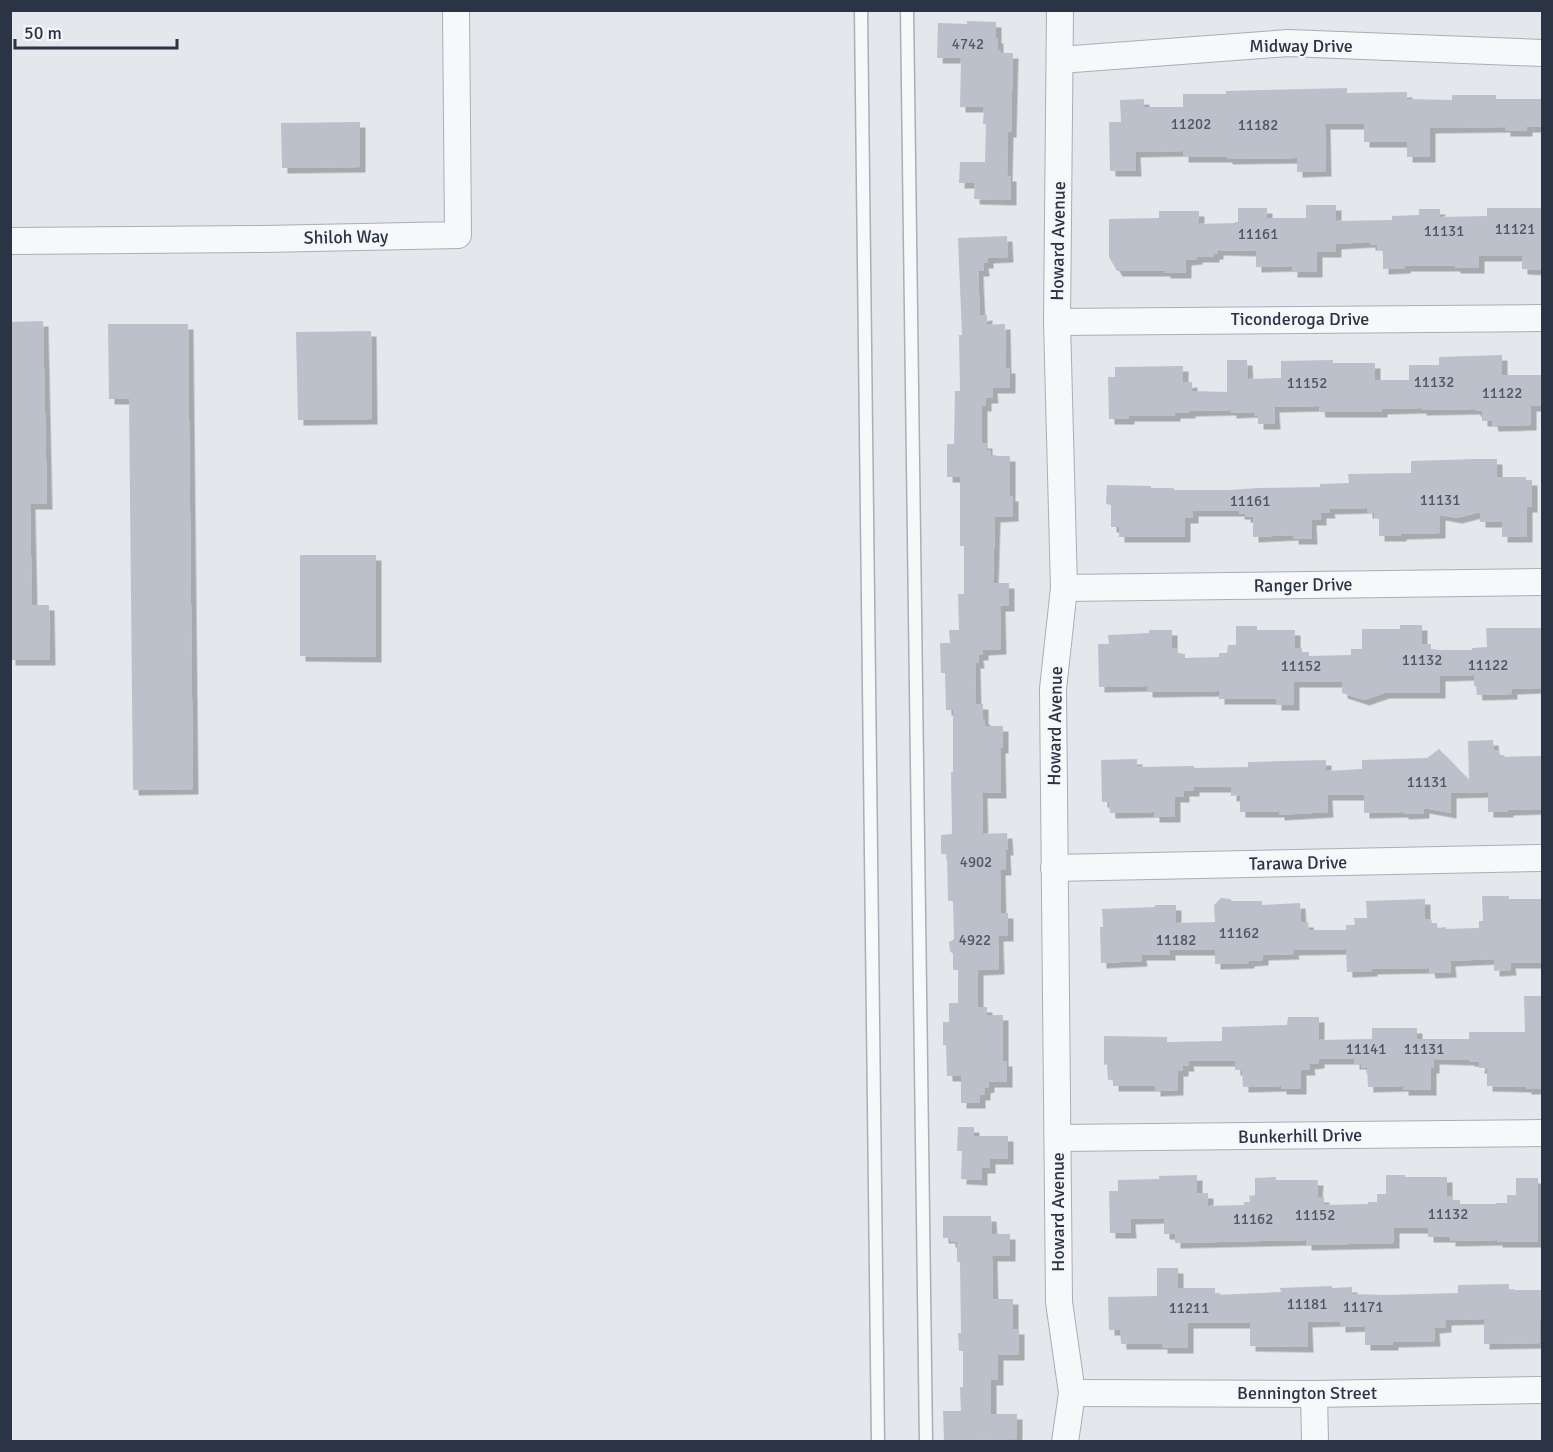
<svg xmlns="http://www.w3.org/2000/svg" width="1553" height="1452" font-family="Signika,sans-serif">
<defs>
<filter id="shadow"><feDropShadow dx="5.5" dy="5.5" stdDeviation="0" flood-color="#0004"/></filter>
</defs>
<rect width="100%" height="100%" fill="#e4e7ec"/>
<!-- building -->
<g fill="#bbc0ca" filter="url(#shadow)">
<path d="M 967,21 L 996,22 L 996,38 L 998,38 L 998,50 L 1001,50 L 1001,53 L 1013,53 L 1011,132 L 1008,132 L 1007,176 L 1011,176 L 1011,200 L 974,199 L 975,183 L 959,183 L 960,162 L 985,162 L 986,124 L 983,124 L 984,107 L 960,107 L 961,58 L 937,58 L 938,23 L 967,24 Z"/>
<path d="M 1347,88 L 1347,93 L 1407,92 L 1407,99 L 1452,100 L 1452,95 L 1496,95 L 1496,99 L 1542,99 L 1542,127 L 1527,127 L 1527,131 L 1505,131 L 1505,127 L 1430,128 L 1430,157 L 1407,157 L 1407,142 L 1364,142 L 1364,124 L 1325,124 L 1326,171 L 1297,172 L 1297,158 L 1227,159 L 1227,157 L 1183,157 L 1183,151 L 1135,152 L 1136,171 L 1110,171 L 1109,122 L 1121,122 L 1120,100 L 1144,99 L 1144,107 L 1183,107 L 1183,94 L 1226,94 L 1226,91 Z"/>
<path d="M 360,122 L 360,167 L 282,168 L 281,123 Z"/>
<path d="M 1306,205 L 1336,205 L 1336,221 L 1392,220 L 1392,216 L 1419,215 L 1419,209 L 1440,209 L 1440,217 L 1487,216 L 1487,208 L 1542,208 L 1542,270 L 1522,269 L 1522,256 L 1479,256 L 1479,268 L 1455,268 L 1455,266 L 1405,266 L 1405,268 L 1383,269 L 1383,249 L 1378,250 L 1377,245 L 1370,245 L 1370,242 L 1336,244 L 1336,252 L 1317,252 L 1317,272 L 1292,272 L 1292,266 L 1256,267 L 1256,251 L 1218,250 L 1218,254 L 1214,254 L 1214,257 L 1197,257 L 1197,259 L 1186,260 L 1186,273 L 1165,273 L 1165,271 L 1117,271 L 1109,257 L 1109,219 L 1159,218 L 1159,211 L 1199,211 L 1199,224 L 1235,223 L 1235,222 L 1238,222 L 1238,208 L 1267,208 L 1267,218 L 1306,218 Z"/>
<path d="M 1007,236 L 1008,257 L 988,258 L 988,263 L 983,263 L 984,271 L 978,271 L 980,316 L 987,315 L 987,325 L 1005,324 L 1006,368 L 1010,368 L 1010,388 L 992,388 L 993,398 L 986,398 L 986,406 L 982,406 L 982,443 L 987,443 L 987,450 L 991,450 L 991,456 L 1010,456 L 1010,496 L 1013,496 L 1013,516 L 995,517 L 993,583 L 1009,583 L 1009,606 L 1000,606 L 1001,649 L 983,650 L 983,655 L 978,655 L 979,663 L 975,663 L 976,704 L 983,704 L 983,719 L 985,719 L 985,726 L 1003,726 L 1003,748 L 1000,748 L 1001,793 L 982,793 L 983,834 L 1007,833 L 1008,850 L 1005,850 L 1006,870 L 1000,870 L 1001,913 L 1008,913 L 1008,936 L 998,936 L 999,969 L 978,970 L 978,1007 L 987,1007 L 987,1015 L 1003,1015 L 1003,1061 L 1007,1061 L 1007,1082 L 989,1082 L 989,1087 L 985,1088 L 985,1095 L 980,1095 L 980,1103 L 961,1103 L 961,1076 L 947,1076 L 946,1045 L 943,1045 L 943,1022 L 949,1022 L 949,1003 L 958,1003 L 958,970 L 953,970 L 953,954 L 950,951 L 949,942 L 954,939 L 953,901 L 948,901 L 947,854 L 941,854 L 941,835 L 952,834 L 951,772 L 953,772 L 953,710 L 946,710 L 945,673 L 941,673 L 940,643 L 950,643 L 949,630 L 959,630 L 958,594 L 964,594 L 964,546 L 960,546 L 960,477 L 947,477 L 947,444 L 954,444 L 955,391 L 960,391 L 959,335 L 962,335 L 958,238 Z"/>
<path d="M 43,321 L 47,504 L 30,504 L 32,605 L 49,605 L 50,660 L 10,660 L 10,322 Z"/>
<path d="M 108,324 L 188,324 L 193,789 L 133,790 L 129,399 L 109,399 Z"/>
<path d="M 371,331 L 372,419 L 298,420 L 296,332 Z"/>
<path d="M 1502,355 L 1502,375 L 1542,375 L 1542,406 L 1531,406 L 1531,425 L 1493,426 L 1492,421 L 1482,421 L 1482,411 L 1475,411 L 1475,409 L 1421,410 L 1421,408 L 1382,409 L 1382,412 L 1320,412 L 1319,406 L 1274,407 L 1275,424 L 1258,424 L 1258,416 L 1254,416 L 1254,412 L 1231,413 L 1231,410 L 1190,411 L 1190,413 L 1175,413 L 1175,416 L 1129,416 L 1129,419 L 1109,419 L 1108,377 L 1115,377 L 1115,367 L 1183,366 L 1183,383 L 1192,382 L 1192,391 L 1227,392 L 1227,360 L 1247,360 L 1248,379 L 1281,378 L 1281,361 L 1333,360 L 1333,363 L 1375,363 L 1375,380 L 1409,380 L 1409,365 L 1439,365 L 1439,357 Z"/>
<path d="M 1475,459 L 1497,459 L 1497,477 L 1526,477 L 1526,480 L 1532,480 L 1532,507 L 1527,507 L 1527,537 L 1502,537 L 1502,522 L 1480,522 L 1480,512 L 1457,518 L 1440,515 L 1440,533 L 1401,534 L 1401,536 L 1379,536 L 1379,518 L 1374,518 L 1374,513 L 1367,513 L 1367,508 L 1329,509 L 1330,513 L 1321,513 L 1321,520 L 1311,520 L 1312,539 L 1293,539 L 1293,535 L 1253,537 L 1253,517 L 1245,517 L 1245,514 L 1239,514 L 1239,511 L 1193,511 L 1193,518 L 1185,518 L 1185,537 L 1119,537 L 1119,527 L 1111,527 L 1111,505 L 1106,504 L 1107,485 L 1151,486 L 1151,488 L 1174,488 L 1174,490 L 1229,490 L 1258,488 L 1320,487 L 1320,484 L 1349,483 L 1348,474 L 1411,473 L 1411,461 Z"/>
<path d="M 300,555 L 376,555 L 376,657 L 300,656 Z"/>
<path d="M 1400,625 L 1422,625 L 1422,644 L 1431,644 L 1431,650 L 1472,650 L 1472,648 L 1487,647 L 1486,628 L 1542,628 L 1542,688 L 1512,689 L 1512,694 L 1477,695 L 1476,686 L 1474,686 L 1474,675 L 1440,676 L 1440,693 L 1384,693 L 1364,700 L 1342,693 L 1342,682 L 1294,682 L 1294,705 L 1276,705 L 1276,699 L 1219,699 L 1219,691 L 1147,692 L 1147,686 L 1099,687 L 1098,644 L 1109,644 L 1108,635 L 1149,633 L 1149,630 L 1172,630 L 1172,648 L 1177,648 L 1177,654 L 1185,654 L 1185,658 L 1219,657 L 1219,653 L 1227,653 L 1228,645 L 1236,645 L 1236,626 L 1257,626 L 1257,630 L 1295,630 L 1295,648 L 1302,648 L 1302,652 L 1309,652 L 1309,656 L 1351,655 L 1351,649 L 1362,649 L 1362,629 L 1400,629 Z"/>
<path d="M 1493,740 L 1494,750 L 1499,750 L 1499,757 L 1542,756 L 1542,809 L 1508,810 L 1508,812 L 1488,812 L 1488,792 L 1451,793 L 1451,813 L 1424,808 L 1424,813 L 1403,814 L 1403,812 L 1364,813 L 1364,795 L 1327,795 L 1328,812 L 1279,815 L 1279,812 L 1240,812 L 1240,795 L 1231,796 L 1231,787 L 1194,787 L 1194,791 L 1184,791 L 1184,797 L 1175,797 L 1175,817 L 1154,817 L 1154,812 L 1110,813 L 1109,802 L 1102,802 L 1101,760 L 1137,759 L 1137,767 L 1194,766 L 1194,768 L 1248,767 L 1248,762 L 1326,760 L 1326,771 L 1362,769 L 1362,760 L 1427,758 L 1439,749 L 1469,780 L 1468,741 Z"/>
<path d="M 1482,896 L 1509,896 L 1509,899 L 1542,899 L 1542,963 L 1510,963 L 1511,970 L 1494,971 L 1494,959 L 1450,961 L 1451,972 L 1430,973 L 1429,968 L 1372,969 L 1372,971 L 1347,972 L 1346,949 L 1293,950 L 1294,954 L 1263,955 L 1263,960 L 1249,961 L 1249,963 L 1215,964 L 1215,950 L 1170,950 L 1170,955 L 1141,955 L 1142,961 L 1101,963 L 1100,927 L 1103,927 L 1102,909 L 1155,907 L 1155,905 L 1176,905 L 1176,923 L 1215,922 L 1214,905 L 1221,898 L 1230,899 L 1232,901 L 1262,901 L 1262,905 L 1300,903 L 1301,922 L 1308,922 L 1309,930 L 1346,930 L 1346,925 L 1355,925 L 1354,918 L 1367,918 L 1366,901 L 1425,899 L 1425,919 L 1431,919 L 1432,923 L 1437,923 L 1437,928 L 1446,927 L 1446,929 L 1479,928 L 1479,921 L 1483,921 Z"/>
<path d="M 1524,996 L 1542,996 L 1542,1089 L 1526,1089 L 1526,1087 L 1487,1086 L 1487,1068 L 1479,1068 L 1480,1062 L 1469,1061 L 1469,1060 L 1434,1059 L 1434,1068 L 1431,1068 L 1431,1090 L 1403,1090 L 1403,1086 L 1368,1087 L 1367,1067 L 1361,1068 L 1361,1064 L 1354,1064 L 1354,1059 L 1319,1059 L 1319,1063 L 1309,1064 L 1310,1070 L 1301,1070 L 1301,1089 L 1281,1089 L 1281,1086 L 1243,1087 L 1242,1070 L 1235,1070 L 1235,1061 L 1188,1061 L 1189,1066 L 1183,1066 L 1183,1071 L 1178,1071 L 1178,1090 L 1155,1091 L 1155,1086 L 1113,1086 L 1113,1080 L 1108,1080 L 1107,1064 L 1104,1065 L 1104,1036 L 1167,1037 L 1167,1042 L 1222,1041 L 1222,1027 L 1287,1025 L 1288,1017 L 1319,1017 L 1319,1040 L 1372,1039 L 1372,1028 L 1417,1028 L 1417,1039 L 1469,1039 L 1469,1032 L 1525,1032 Z"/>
<path d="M 958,1127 L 974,1127 L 974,1136 L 1008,1136 L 1008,1159 L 990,1159 L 990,1168 L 982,1168 L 982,1180 L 961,1179 L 962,1151 L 957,1151 Z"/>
<path d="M 1197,1175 L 1197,1193 L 1208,1193 L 1208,1206 L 1244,1205 L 1244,1202 L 1250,1202 L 1249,1196 L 1255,1195 L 1255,1178 L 1276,1177 L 1276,1180 L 1318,1180 L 1317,1197 L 1324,1197 L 1324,1205 L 1368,1204 L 1368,1202 L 1377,1202 L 1377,1194 L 1386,1194 L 1386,1175 L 1405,1175 L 1405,1177 L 1447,1177 L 1447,1196 L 1452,1196 L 1452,1200 L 1460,1200 L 1460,1204 L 1496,1204 L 1496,1203 L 1507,1203 L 1507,1195 L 1516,1195 L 1516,1178 L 1538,1178 L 1538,1242 L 1497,1242 L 1497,1240 L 1450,1241 L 1450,1237 L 1428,1237 L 1428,1228 L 1394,1228 L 1394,1243 L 1306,1245 L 1306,1240 L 1175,1243 L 1175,1234 L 1164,1234 L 1164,1218 L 1130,1219 L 1131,1233 L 1110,1233 L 1109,1191 L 1118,1191 L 1118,1180 L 1159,1179 L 1159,1176 Z"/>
<path d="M 943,1216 L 991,1216 L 992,1234 L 1010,1234 L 1010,1256 L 992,1256 L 993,1299 L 1013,1299 L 1013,1329 L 1019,1329 L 1019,1355 L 998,1355 L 998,1380 L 991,1380 L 991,1414 L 1017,1414 L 1017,1439 L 944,1440 L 943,1411 L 961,1411 L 960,1387 L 963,1387 L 963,1351 L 959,1351 L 958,1333 L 961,1333 L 960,1262 L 957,1262 L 957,1242 L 950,1242 L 950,1238 L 943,1238 Z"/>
<path d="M 1157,1268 L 1178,1268 L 1178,1288 L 1215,1288 L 1215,1295 L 1281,1292 L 1280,1288 L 1332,1286 L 1332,1288 L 1352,1287 L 1352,1294 L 1387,1295 L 1458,1293 L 1458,1285 L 1509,1284 L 1509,1290 L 1542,1290 L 1542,1321 L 1540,1321 L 1540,1343 L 1484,1344 L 1484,1319 L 1446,1320 L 1446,1327 L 1434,1328 L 1435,1341 L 1393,1342 L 1393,1345 L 1365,1345 L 1365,1326 L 1340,1327 L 1340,1321 L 1307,1322 L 1308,1347 L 1250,1346 L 1250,1323 L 1188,1323 L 1188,1348 L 1162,1348 L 1162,1344 L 1121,1344 L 1120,1330 L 1109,1330 L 1108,1297 L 1157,1296 Z"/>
</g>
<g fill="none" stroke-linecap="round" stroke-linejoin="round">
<defs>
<g id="lane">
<path d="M 861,10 L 878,1442"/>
<path d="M 907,10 L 926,1442"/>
</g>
<g id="street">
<path d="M 1060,10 L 1057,322 L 1064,588 L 1053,689 L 1059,1302 L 1072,1393 L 1065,1442"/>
<path d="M 1060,60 L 1288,43 L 1542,53"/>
<path d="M 10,241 L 264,239 L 458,235 L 456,10"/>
<path d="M 1057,322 L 1542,318"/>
<path d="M 1064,588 L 1542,582"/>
<path d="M 1054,868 L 1542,858"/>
<path d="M 1058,1138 L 1542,1133"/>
<path d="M 1072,1393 L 1314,1394 L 1542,1390"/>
<path d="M 1314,1394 L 1315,1442"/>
</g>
</defs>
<!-- lane casing -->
<use href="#lane" stroke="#a9aeb7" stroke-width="15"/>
<!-- street casing -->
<use href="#street" stroke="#a9aeb7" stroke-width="28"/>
<!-- lane -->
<use href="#lane" stroke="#f7f8fa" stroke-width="12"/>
<!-- street -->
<use href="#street" stroke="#f7f8fa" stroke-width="26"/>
</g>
<g text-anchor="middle" stroke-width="4.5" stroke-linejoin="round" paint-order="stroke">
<!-- number labels -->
<g font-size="15" fill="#4f5766">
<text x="968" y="49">4742</text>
<text x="1191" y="129">11202</text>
<text x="1258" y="130">11182</text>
<text x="1515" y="234">11121</text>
<text x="1444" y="236">11131</text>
<text x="1258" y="239">11161</text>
<text x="1434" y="387">11132</text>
<text x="1307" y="388">11152</text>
<text x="1502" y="398">11122</text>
<text x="1440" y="505">11131</text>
<text x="1250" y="506">11161</text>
<text x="1422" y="665">11132</text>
<text x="1488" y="670">11122</text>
<text x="1301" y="671">11152</text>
<text x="1427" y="787">11131</text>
<text x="976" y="867">4902</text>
<text x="1239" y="938">11162</text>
<text x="975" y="945">4922</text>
<text x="1176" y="945">11182</text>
<text x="1366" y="1054">11141</text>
<text x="1424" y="1054">11131</text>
<text x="1448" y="1219">11132</text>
<text x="1315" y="1220">11152</text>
<text x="1253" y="1224">11162</text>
<text x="1307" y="1309">11181</text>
<text x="1363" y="1312">11171</text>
<text x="1189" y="1313">11211</text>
</g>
<!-- street labels -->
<g font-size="18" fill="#2b3445" stroke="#f4f6f9">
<text x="1301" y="52">Midway Drive</text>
<text transform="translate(346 237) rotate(-1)" y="6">Shiloh Way</text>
<text transform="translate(1058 241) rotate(-89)" y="6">Howard Avenue</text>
<text x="1300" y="325">Ticonderoga Drive</text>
<text transform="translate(1303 585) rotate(-1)" y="6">Ranger Drive</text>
<text transform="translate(1055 726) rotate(-89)" y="6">Howard Avenue</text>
<text transform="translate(1298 863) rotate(-1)" y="6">Tarawa Drive</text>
<text transform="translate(1300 1136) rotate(-1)" y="6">Bunkerhill Drive</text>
<text transform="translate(1058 1212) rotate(-90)" y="6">Howard Avenue</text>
<text x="1307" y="1399">Bennington Street</text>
</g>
</g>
<!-- border -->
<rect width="1553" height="1452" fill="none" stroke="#2b3445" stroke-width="24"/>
<!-- scale -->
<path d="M15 39v9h162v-9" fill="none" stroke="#2b3445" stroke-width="3"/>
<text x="24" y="39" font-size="18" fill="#2b3445" stroke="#f4f6f9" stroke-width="4.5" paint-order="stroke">50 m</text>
</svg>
